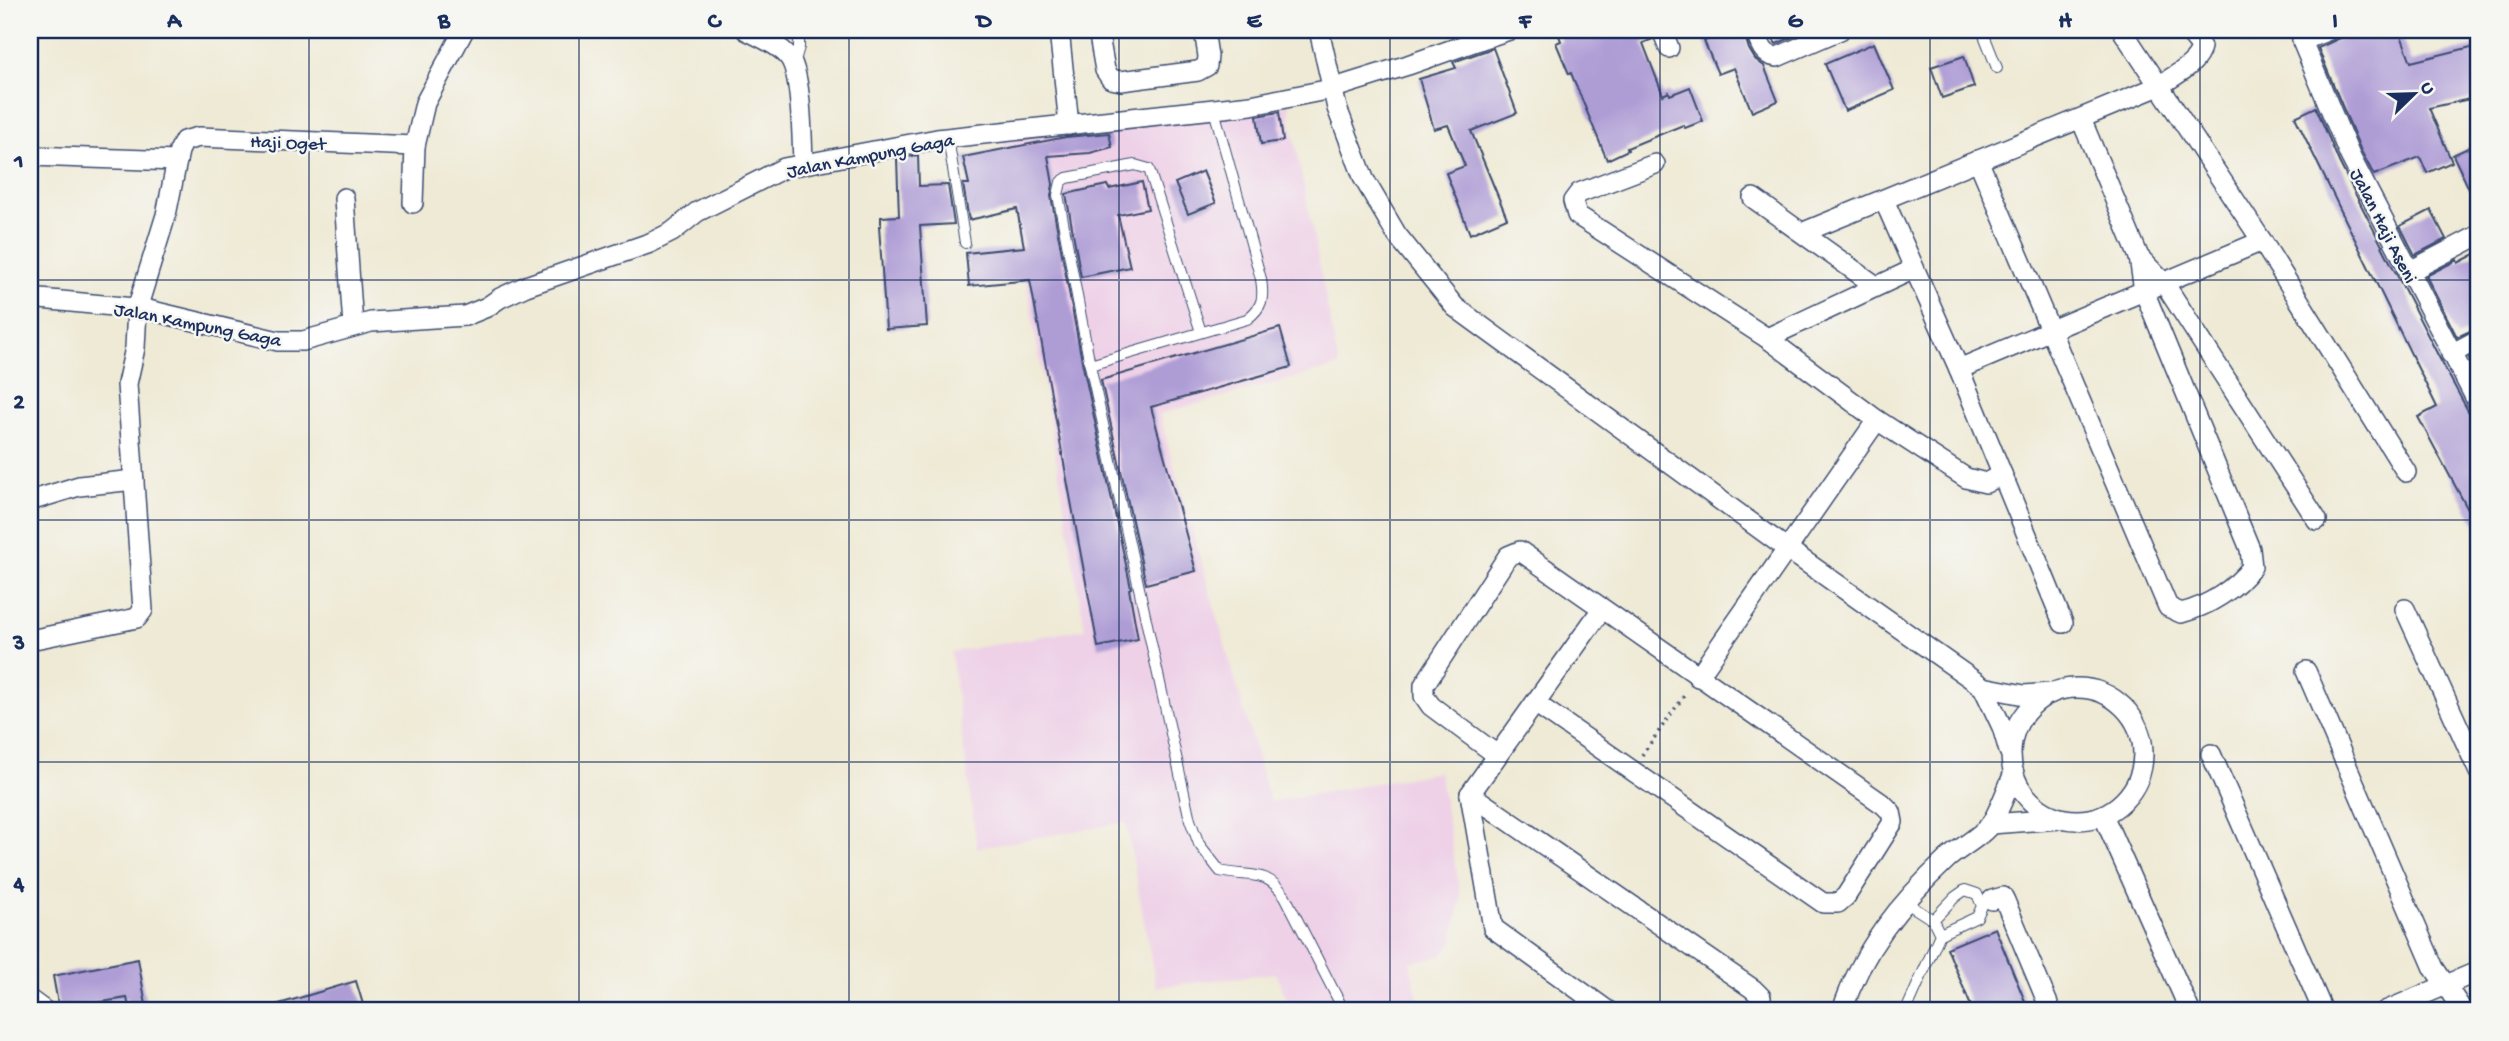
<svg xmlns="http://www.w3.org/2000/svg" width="2509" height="1041" font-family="'Gochi Hand',sans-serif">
<rect width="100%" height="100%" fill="#f6f6f2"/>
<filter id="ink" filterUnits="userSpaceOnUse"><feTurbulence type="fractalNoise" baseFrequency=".0143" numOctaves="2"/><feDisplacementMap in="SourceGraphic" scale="14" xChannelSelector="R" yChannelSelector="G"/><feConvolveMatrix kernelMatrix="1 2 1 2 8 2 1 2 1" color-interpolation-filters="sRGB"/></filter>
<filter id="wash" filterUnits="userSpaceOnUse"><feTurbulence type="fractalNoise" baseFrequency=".00686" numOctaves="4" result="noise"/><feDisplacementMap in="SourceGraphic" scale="28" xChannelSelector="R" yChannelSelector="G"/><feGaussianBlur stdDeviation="1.57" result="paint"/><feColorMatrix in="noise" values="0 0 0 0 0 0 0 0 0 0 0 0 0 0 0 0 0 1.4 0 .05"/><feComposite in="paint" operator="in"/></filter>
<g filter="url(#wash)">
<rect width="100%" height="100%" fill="#efead5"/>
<!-- built -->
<path fill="#eed0e7" d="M 1290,104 L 1289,111 L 1339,366 L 1159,414 L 1270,802 L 1439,772 L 1461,898 L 1453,942 L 1442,956 L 1410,962 L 1417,996 L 1429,1011 L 1292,1011 L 1276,973 L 1156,987 L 1126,822 L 977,848 L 951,652 L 1085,629 L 1002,137 Z"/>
<g id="blocks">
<!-- building -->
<g fill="#ae9cd5">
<path d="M 1557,30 L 1650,30 L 1653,39 L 1643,43 L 1663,95 L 1669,92 L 1670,95 L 1690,87 L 1703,121 L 1685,128 L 1683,125 L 1627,148 L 1628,150 L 1607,160 L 1571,73 L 1569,74 L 1556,43 L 1561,41 Z"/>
<path d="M 1730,30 L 1743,30 L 1749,49 L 1755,59 L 1764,66 L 1778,101 L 1752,112 L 1734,68 L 1718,74 L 1704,41 Z"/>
<path d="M 1768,30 L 1809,30 L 1776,44 Z"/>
<path d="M 2358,30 L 2399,30 L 2411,62 L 2479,45 L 2479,97 L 2429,108 L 2452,162 L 2427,173 L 2420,157 L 2374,175 L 2361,151 L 2318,48 Z"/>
<path d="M 1874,43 L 1894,90 L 1845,111 L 1825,64 Z"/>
<path d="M 1493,48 L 1517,113 L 1471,131 L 1507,218 L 1470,234 L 1446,173 L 1465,166 L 1448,125 L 1434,129 L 1419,79 L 1456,68 L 1453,62 Z"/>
<path d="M 1964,56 L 1974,87 L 1942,98 L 1931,67 Z"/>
<path d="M 2316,107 L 2339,162 L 2440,359 L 2468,411 L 2473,416 L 2479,417 L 2479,530 L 2418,417 L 2437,407 L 2295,117 Z"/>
<path d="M 1279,112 L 1283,141 L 1261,144 L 1257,116 Z"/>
<path d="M 1109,133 L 1112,147 L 1090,153 L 1048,156 L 1053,184 L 1051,196 L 1083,366 L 1131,588 L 1129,589 L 1138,639 L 1098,647 L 1030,280 L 969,286 L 966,253 L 1024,247 L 1017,209 L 969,220 L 963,184 L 969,184 L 963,157 L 1066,137 Z"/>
<path d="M 2474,145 L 2479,158 L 2479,210 L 2453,155 Z"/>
<path d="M 918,155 L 919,186 L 948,185 L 954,224 L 920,226 L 927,326 L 886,329 L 879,226 L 881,226 L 881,217 L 899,216 L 897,159 Z"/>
<path d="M 1203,171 L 1216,203 L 1188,214 L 1175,183 Z"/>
<path d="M 1142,182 L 1148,209 L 1118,215 L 1130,267 L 1081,277 L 1066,194 L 1107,185 L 1109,189 Z"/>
<path d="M 2431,210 L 2446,239 L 2415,255 L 2400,226 Z"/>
<path d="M 2479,252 L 2479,327 L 2457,337 L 2426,276 L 2457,260 L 2458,263 Z"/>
<path d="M 1280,328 L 1291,367 L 1151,407 L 1196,571 L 1146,584 L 1101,380 Z"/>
<path d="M 2479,353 L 2479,379 L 2469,358 Z"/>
<path d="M 1995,928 L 2029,1011 L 1973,1011 L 1947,948 Z"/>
<path d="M 138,959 L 147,1011 L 130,1011 L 127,998 L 59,1009 L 53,976 Z"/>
<path d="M 356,981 L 365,1011 L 270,1011 L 269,1007 Z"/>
</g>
</g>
</g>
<g filter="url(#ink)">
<use href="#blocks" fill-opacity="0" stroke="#3b4b70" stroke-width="2"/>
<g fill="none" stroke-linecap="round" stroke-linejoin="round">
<defs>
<g id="lane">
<path d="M 1982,30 L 1997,68"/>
<path d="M 794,64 L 799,47 L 799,30"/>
<path d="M 1214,110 L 1261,279 C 1264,298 1263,307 1247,319 L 1090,365 L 1190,820 L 1199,844 L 1220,871 C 1251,878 1265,868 1285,896 L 1344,1011"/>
<path d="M 948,138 L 965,243"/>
<path d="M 1090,365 L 1058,195 L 1061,182 L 1067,178 L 1135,165 L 1149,169 L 1201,332"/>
<path d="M 1905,902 L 1933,920 L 1940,934 L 1906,1011"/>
<path d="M 1933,920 L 1955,897 L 1965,890 L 1977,894 L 1982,906 L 1977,917 L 1940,934"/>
</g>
<g id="street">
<path d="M 746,30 C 759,37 778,44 788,56 C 802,71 802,140 803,164"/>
<path d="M 1059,30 L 1069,125"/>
<path d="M 1098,30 L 1105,70 L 1111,79 L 1121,81 L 1198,71 L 1207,66 L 1208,56 L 1204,30"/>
<path d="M 1319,30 L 1337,108 L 1364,179 L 1397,235 L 1455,307 L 1786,548 L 1983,687 L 2024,695 L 2051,693"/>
<path d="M 1662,30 L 1669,48"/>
<path d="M 1755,30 C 1760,43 1762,56 1777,57 L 1840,30"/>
<path d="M 2122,30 L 2262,241 L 2406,472"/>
<path d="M 2329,30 L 2302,41 L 2350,156 L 2479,405"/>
<path d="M 1479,40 L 1509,30"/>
<path d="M 2081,119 L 2139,257 L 2164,283 L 2317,520"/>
<path d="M 30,156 L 177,161"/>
<path d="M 1978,160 L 2168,607 L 2181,613 C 2209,606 2235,589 2252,567 L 2250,549 L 2144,291 L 2139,257"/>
<path d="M 1655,164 L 1579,193 L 1573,201 L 1577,215 L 1767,338 L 1877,420 L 1966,478 L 1986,483 L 2002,474"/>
<path d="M 344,198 L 353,326"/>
<path d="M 1753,198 L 1876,286"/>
<path d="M 1884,200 L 1959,369 L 2063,623"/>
<path d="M 413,203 L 415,146 L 425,103 L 464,30"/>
<path d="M 1804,232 L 2159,86 C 2173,76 2198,65 2201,47 L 2187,30"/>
<path d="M 2407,268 L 2416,268 L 2479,235"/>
<path d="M 30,298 L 144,309 L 278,341 L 303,341 L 371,322 L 465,316 L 487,307 L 500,298 L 526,286 L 650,243 L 672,232 L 697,212 L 784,168 L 937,139 L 1251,105 L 1331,89 L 1408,65 L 1479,40 L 1477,30"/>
<path d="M 1767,338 L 1914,269"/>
<path d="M 2451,354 L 2479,339"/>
<path d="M 1959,369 L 2262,241"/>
<path d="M 30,501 L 79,486 L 134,480"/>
<path d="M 1602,609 L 1470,794 L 1493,928 L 1608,1011"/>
<path d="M 2405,609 L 2479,772"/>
<path d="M 30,640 L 137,618 L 143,610 L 127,384 L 135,348 L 137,309 L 166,215 L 179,151 L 184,141 L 199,137 L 415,146"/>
<path d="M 2306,671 L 2434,968 L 2463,1011"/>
<path d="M 1698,677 L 1877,420"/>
<path d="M 1983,687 L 2002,727 L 2009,751"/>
<circle cx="2077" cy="754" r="66"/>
<path d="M 2211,754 L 2323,1011"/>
<path d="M 1497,755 L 1431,706 L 1424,696 L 1424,685 L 1508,556 L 1520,551 L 1884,805 L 1891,812 L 1893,822 L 1846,896 L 1838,903 L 1823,903 L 1535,703"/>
<path d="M 1470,794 L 1753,989 L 1761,997 L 1761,1011"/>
<path d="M 2103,815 L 2190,1011"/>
<path d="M 1991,824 L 2060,819"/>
<path d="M 1992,900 L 2003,897 L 2005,901 L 2051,1011"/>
<path d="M 30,1000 L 45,1011"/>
<path d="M 1842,1011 C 1862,950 1900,903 1947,859 C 1959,848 1984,835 1992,822 C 2001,807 2007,789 2014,773"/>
<path d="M 2385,1011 L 2479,971"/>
</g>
</defs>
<!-- lane casing -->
<use href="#lane" stroke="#3b4b70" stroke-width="12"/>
<!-- street casing -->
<use href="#street" stroke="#3b4b70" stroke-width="22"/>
<!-- path -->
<path stroke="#3b4b70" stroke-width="3.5" stroke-dasharray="2 5" stroke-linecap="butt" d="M 1642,755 L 1686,693"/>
<!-- lane -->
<use href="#lane" stroke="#fff" stroke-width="10"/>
<!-- street -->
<use href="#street" stroke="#fff" stroke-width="19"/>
</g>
</g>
<!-- grid -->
<path fill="none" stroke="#1b2f5e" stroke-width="2" stroke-opacity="0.55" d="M 309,30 L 309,1011M 579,30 L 579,1011M 849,30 L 849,1011M 1119,30 L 1119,1011M 1390,30 L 1390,1011M 1660,30 L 1660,1011M 1930,30 L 1930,1011M 2200,30 L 2200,1011M 30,280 L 2479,280M 30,520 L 2479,520M 30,762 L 2479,762"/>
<g text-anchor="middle" stroke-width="5" stroke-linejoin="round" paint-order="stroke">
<!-- street labels -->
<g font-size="19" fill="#1b2f5e" stroke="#f6f6f2">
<text transform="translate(288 141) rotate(2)" y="7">Haji Oget</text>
<text transform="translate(870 154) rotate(-11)" y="7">Jalan Kampung Gaga</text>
<text transform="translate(2385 225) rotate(63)" y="7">Jalan Haji Aseni</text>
<text transform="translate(198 323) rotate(11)" y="7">Jalan Kampung Gaga</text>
</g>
</g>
<!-- margin -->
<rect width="2509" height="1041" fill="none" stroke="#f6f6f2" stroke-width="77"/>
<!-- north arrow -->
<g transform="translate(2414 94) rotate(67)" stroke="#f6f6f2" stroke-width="5" paint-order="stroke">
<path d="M0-5L12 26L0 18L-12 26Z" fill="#1b2f5e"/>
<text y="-10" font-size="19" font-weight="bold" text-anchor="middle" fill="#1b2f5e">U</text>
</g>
<rect x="38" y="38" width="2432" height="964" fill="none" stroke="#1b2f5e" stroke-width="2.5"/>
<g font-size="23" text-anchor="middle" font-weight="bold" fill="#1b2f5e">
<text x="174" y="27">A</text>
<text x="444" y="27">B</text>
<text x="714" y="27">C</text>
<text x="984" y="27">D</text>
<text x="1254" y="27">E</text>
<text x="1525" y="27">F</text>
<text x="1795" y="27">G</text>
<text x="2065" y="27">H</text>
<text x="2335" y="27">I</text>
<text x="19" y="167">1</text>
<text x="19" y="408">2</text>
<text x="19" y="649">3</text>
<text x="19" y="890">4</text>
</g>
</svg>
